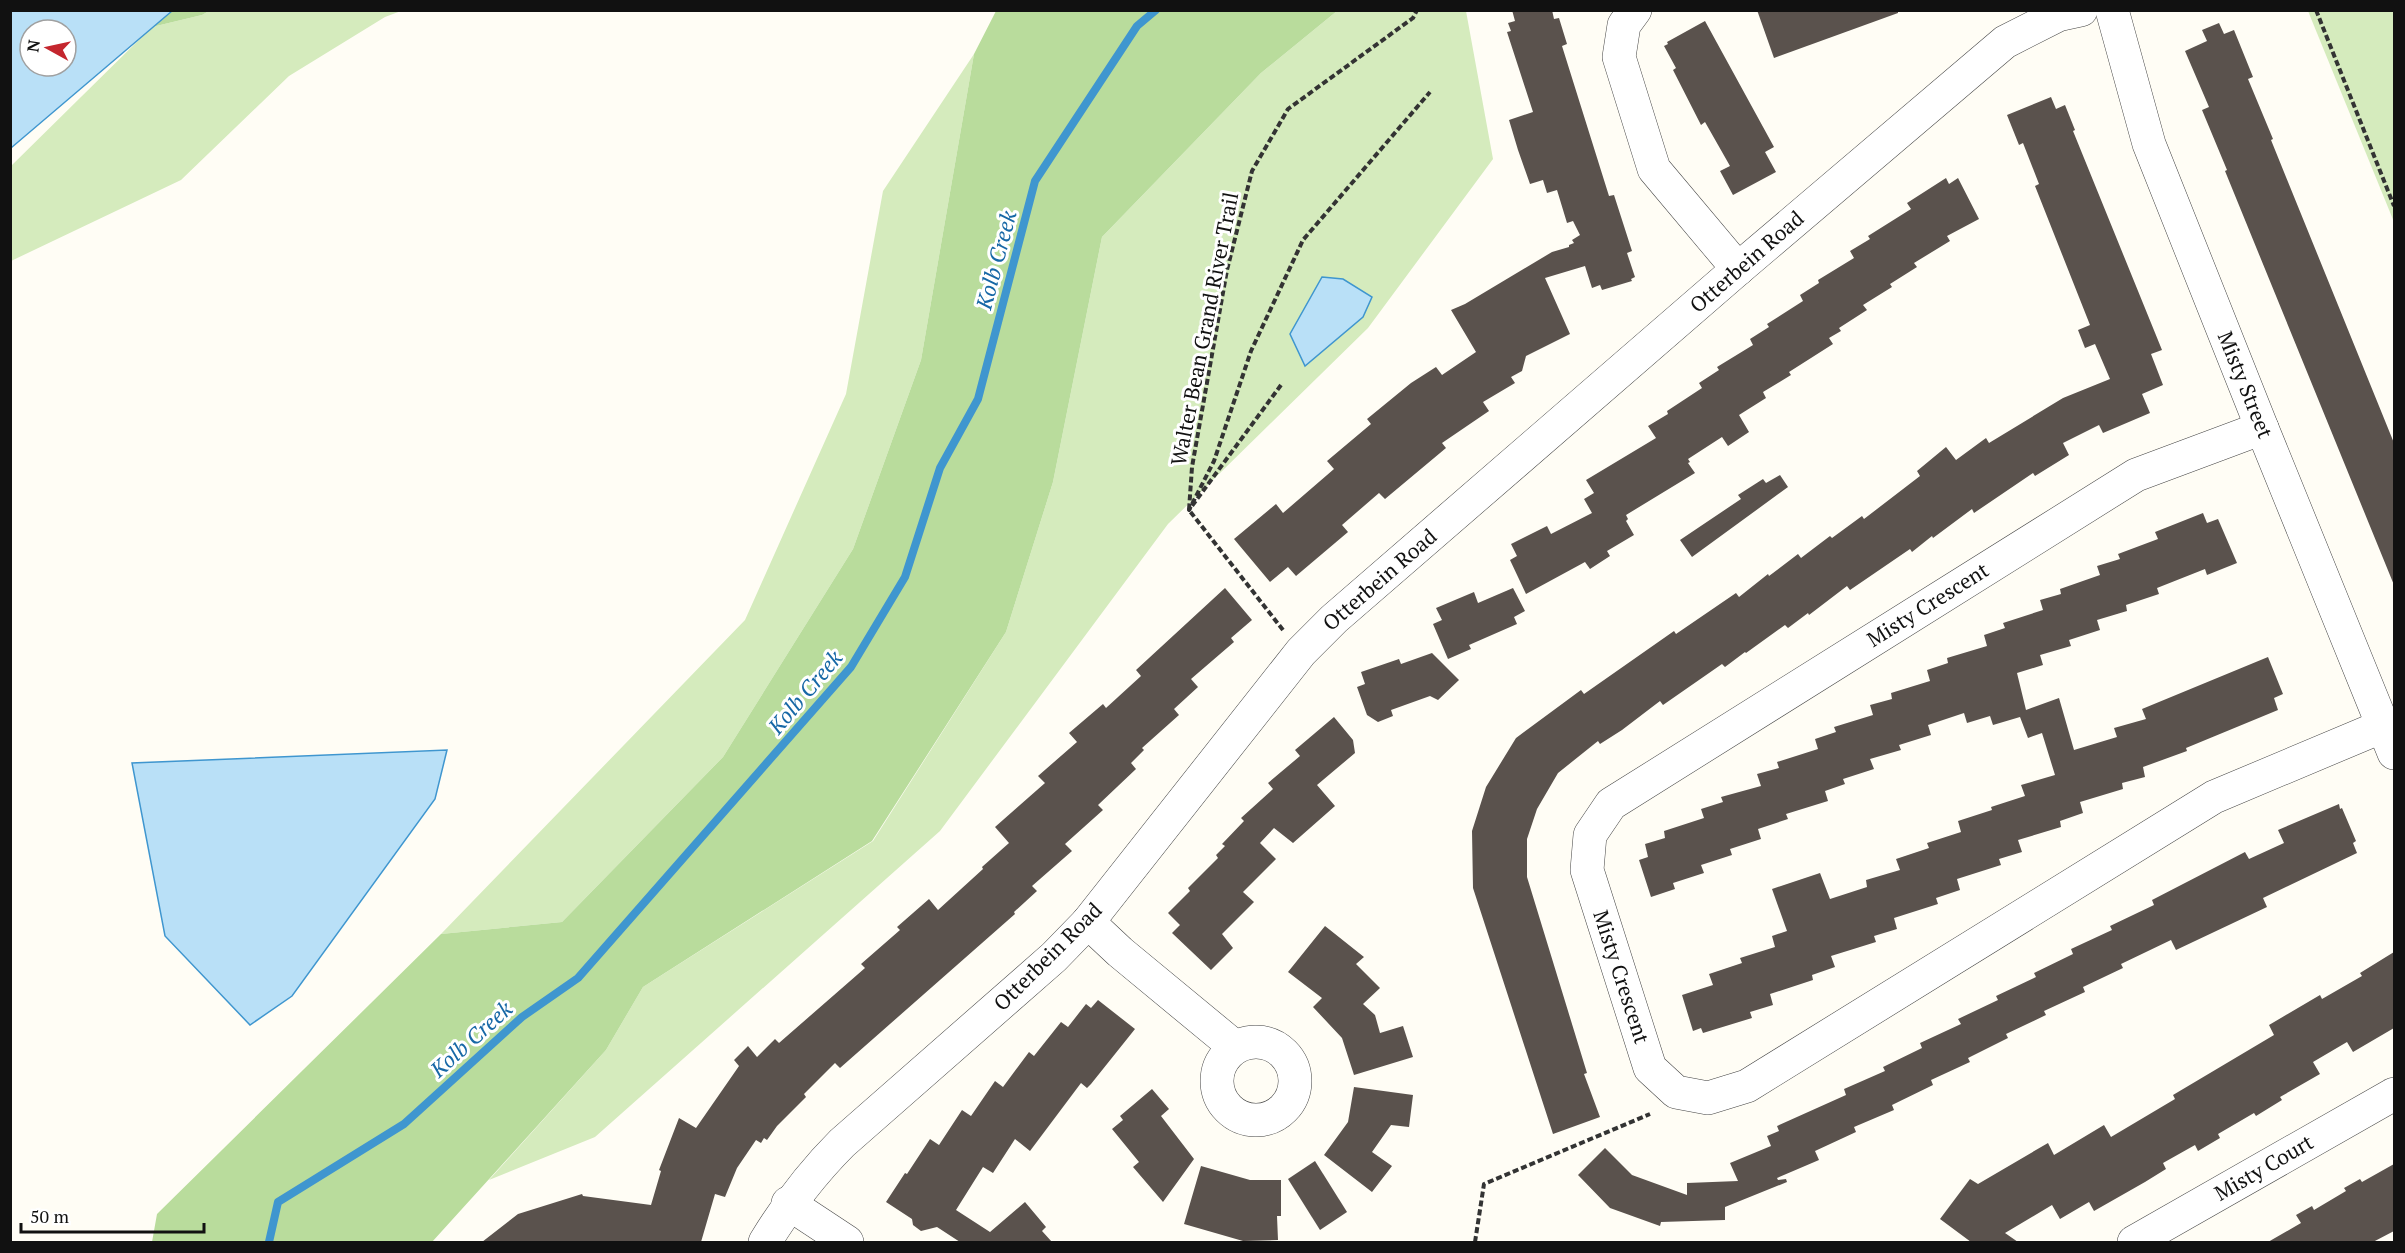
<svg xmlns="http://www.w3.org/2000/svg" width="2405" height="1253" font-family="'PT Serif',serif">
<rect width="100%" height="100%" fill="#fffdf5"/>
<!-- green -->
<g fill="#d5ebbd">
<path d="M 209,11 L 401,11 L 385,17 L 289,76 L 181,180 L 11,261 L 11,166 L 152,27 L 202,15 Z"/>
<path d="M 1337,11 L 1466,11 L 1493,159 L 1368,328 L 1168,524 L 940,831 L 595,1137 L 489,1180 L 606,1050 L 643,987 L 873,841 L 1006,632 L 1053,482 L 1102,237 L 1261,73 Z"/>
<path d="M 2308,11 L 2394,11 L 2394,222 Z"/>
<path d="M 974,54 L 921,360 L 853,549 L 723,757 L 562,922 L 441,934 L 745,620 L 846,394 L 883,191 Z"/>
</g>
<!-- forest -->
<g fill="#b9dc9c">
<path d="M 172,11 L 172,10 L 209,11 L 202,15 L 152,27 Z"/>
<path d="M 996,11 L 1337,11 L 1261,73 L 1102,237 L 1053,482 L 1006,632 L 872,841 L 643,987 L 606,1050 L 432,1242 L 152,1242 L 157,1214 L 441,934 L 562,922 L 723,757 L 853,549 L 921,360 L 974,54 Z"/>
</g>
<!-- water -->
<g fill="#b9e0f7" stroke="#3f96cf" stroke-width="1.5" fill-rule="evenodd">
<path d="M 11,10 L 172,10 L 172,11 L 11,148 ZM 30,30 L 66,30 L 66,66 L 30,66 Z"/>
<path d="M 1322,277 L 1343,279 L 1372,297 L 1363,317 L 1305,366 L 1290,334 Z"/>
<path d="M 447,750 L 435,799 L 292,996 L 250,1025 L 165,936 L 132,763 Z"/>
</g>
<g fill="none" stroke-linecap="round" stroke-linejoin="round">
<!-- stream -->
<path stroke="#3f96cf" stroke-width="8" d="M 269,1242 L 278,1202 L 404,1124 L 522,1017 L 578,978 L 851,667 L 905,577 L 940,468 L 978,399 L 1035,181 L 1137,26 L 1156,10"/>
</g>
<!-- building -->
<g fill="#5a524d">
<path d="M 1512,10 L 1552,10 L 1554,19 L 1559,18 L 1567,44 L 1562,46 L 1609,196 L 1614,195 L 1632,251 L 1627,253 L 1635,277 L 1631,279 L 1632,281 L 1602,290 L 1600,285 L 1592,288 L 1585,266 L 1545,278 L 1570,334 L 1526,356 L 1522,371 L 1511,377 L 1515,383 L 1483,402 L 1489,411 L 1442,443 L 1446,448 L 1385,499 L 1379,493 L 1342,525 L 1348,532 L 1296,576 L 1288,567 L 1270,582 L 1234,539 L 1276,504 L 1283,513 L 1334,469 L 1327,461 L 1371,424 L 1367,419 L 1411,383 L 1436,367 L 1442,375 L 1476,352 L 1451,310 L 1465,304 L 1552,252 L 1569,247 L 1569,245 L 1574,243 L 1572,240 L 1580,235 L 1573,221 L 1567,223 L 1557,190 L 1547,193 L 1543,180 L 1530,184 L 1518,150 L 1509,120 L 1533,112 L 1507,32 L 1511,31 L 1508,23 L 1515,21 Z"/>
<path d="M 1757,10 L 1898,10 L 1898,13 L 1774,58 Z"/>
<path d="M 1705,21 L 1774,147 L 1765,152 L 1776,172 L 1733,195 L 1720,171 L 1730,166 L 1705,122 L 1701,125 L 1673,70 L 1676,68 L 1664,46 L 1668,44 L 1667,42 Z"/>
<path d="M 2219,23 L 2224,34 L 2234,30 L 2253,77 L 2248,79 L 2273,139 L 2271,140 L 2394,443 L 2394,585 L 2225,171 L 2227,170 L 2202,110 L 2209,107 L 2185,51 L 2207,41 L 2202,30 Z"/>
<path d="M 2051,97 L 2056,109 L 2065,105 L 2075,130 L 2073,131 L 2162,350 L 2151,354 L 2163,385 L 2142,394 L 2150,413 L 2103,433 L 2099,425 L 2063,443 L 2069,455 L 2035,476 L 2033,473 L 1974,513 L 1972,509 L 1933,538 L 1932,536 L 1912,552 L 1910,549 L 1850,590 L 1847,586 L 1809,615 L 1808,613 L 1788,628 L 1785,625 L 1746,653 L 1745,652 L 1725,667 L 1722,664 L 1663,705 L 1660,701 L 1622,730 L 1600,744 L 1598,741 L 1558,773 L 1537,809 L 1527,839 L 1527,877 L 1587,1073 L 1584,1074 L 1600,1117 L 1553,1134 L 1473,888 L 1472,831 L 1486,787 L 1516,738 L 1581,690 L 1584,694 L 1674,631 L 1676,634 L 1736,593 L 1739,597 L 1768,574 L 1769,576 L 1798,554 L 1801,558 L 1830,536 L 1832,538 L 1862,516 L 1864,519 L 1920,476 L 1917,471 L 1946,447 L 1956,460 L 1986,438 L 1989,443 L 2063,398 L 2110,379 L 2095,344 L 2085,348 L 2078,330 L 2090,325 L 2035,186 L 2039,184 L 2023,143 L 2019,145 L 2007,115 Z"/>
<path d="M 1946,178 L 1949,184 L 1958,178 L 1979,219 L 1947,236 L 1950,241 L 1914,263 L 1917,267 L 1890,284 L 1892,287 L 1863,305 L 1867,310 L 1839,328 L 1841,331 L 1829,338 L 1833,344 L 1789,372 L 1791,375 L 1763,392 L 1766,398 L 1739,415 L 1749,432 L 1728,446 L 1722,437 L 1688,459 L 1690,462 L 1688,463 L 1695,473 L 1626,515 L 1628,519 L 1626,521 L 1634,535 L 1607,551 L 1610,556 L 1590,569 L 1585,562 L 1526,594 L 1510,560 L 1517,556 L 1511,544 L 1547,526 L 1551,534 L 1592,513 L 1584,499 L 1594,493 L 1586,480 L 1656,438 L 1648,426 L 1668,414 L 1667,411 L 1702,388 L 1699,383 L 1719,370 L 1717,367 L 1753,345 L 1750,339 L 1769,327 L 1767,324 L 1803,301 L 1800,295 L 1819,283 L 1818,280 L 1854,258 L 1850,251 L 1870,239 L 1868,236 L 1911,209 L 1907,203 Z"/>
<path d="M 1780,475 L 1788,487 L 1692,557 L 1680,540 L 1741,499 L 1738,495 L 1763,479 L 1766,483 Z"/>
<path d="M 2203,513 L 2207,523 L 2218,519 L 2237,563 L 2207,575 L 2205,569 L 2157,588 L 2159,594 L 2126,605 L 2127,611 L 2097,620 L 2100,630 L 2069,640 L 2071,646 L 2040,655 L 2043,665 L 2017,673 L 2026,710 L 2059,698 L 2074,750 L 2117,737 L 2114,728 L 2146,719 L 2142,709 L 2268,657 L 2283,694 L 2274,698 L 2278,710 L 2186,748 L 2187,751 L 2143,767 L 2145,777 L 2122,783 L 2123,789 L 2080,802 L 2083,813 L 2060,821 L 2061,827 L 2018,840 L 2022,852 L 1999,859 L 2001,865 L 1957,879 L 1960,890 L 1936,898 L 1938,904 L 1894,918 L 1897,929 L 1874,936 L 1876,942 L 1831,956 L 1835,967 L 1812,975 L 1813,980 L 1770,994 L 1773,1005 L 1750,1012 L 1752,1018 L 1703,1033 L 1701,1028 L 1693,1031 L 1682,995 L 1713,985 L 1709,974 L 1742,963 L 1740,958 L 1775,947 L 1772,936 L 1787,931 L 1772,889 L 1820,873 L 1830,899 L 1867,887 L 1866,880 L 1900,870 L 1896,859 L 1929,848 L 1927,843 L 1961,832 L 1958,821 L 1992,810 L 1991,807 L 2025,796 L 2021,785 L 2055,775 L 2042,733 L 2028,738 L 2020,717 L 1993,725 L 1990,716 L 1967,723 L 1964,713 L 1928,725 L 1931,735 L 1899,745 L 1901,750 L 1870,759 L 1874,769 L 1843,779 L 1845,784 L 1825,791 L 1828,801 L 1786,814 L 1788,819 L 1758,829 L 1761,839 L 1730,849 L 1732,855 L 1701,865 L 1704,873 L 1673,883 L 1675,889 L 1651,897 L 1639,860 L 1648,857 L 1645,844 L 1665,838 L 1664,831 L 1704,818 L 1701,809 L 1723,802 L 1721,797 L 1761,786 L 1757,774 L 1779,768 L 1777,762 L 1818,749 L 1815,739 L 1836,732 L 1834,727 L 1873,715 L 1870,705 L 1892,699 L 1891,693 L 1930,681 L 1927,670 L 1948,663 L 1947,658 L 1987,646 L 1984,635 L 2005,628 L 2003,623 L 2043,610 L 2040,600 L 2061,594 L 2060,589 L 2100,575 L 2097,566 L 2120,559 L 2118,554 L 2158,539 L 2155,532 Z"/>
<path d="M 1225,588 L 1252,620 L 1231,638 L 1234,642 L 1191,679 L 1198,687 L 1174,709 L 1179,715 L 1142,748 L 1144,750 L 1131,763 L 1136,769 L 1098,805 L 1103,810 L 1065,844 L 1072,851 L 1032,886 L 1037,891 L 1014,912 L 1015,914 L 840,1068 L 835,1063 L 804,1094 L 806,1097 L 777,1126 L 767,1140 L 764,1138 L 761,1143 L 756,1140 L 737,1168 L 725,1197 L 715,1194 L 701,1242 L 482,1242 L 518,1214 L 582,1194 L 583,1196 L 651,1205 L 661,1171 L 659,1170 L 679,1118 L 696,1128 L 739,1066 L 734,1060 L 748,1046 L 757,1057 L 775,1039 L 779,1043 L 865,968 L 861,964 L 900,930 L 897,927 L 929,899 L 938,910 L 983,869 L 982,867 L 1009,843 L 995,827 L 1045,783 L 1038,776 L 1077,742 L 1069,733 L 1103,704 L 1106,708 L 1141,676 L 1136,670 Z"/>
<path d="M 1513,588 L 1525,611 L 1514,617 L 1517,624 L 1469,645 L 1471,649 L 1448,659 L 1433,624 L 1442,620 L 1436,608 L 1474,592 L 1478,603 Z"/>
<path d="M 1432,653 L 1459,680 L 1438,700 L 1430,696 L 1391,710 L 1393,716 L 1378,722 L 1367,715 L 1357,687 L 1365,684 L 1361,672 L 1399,659 L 1401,664 Z"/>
<path d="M 1334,717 L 1353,740 L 1355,753 L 1317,785 L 1335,806 L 1293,843 L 1274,828 L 1260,843 L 1276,859 L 1243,892 L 1254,902 L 1222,934 L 1233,948 L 1211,970 L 1172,933 L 1180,925 L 1168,913 L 1190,891 L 1188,888 L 1218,858 L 1216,855 L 1225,846 L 1222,844 L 1244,821 L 1241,818 L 1273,789 L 1268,783 L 1300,756 L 1295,750 Z"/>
<path d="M 2339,804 L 2340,809 L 2342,808 L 2356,841 L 2353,843 L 2357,853 L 2263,898 L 2267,907 L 2176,950 L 2171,940 L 2121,964 L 2123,968 L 2083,987 L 2085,992 L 2044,1011 L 2046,1015 L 2006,1034 L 2008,1038 L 1968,1058 L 1970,1062 L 1931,1080 L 1933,1085 L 1892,1105 L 1894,1110 L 1854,1127 L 1856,1132 L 1815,1151 L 1819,1160 L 1777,1178 L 1778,1180 L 1786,1179 L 1787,1182 L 1725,1207 L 1725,1220 L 1661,1222 L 1660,1226 L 1610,1208 L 1578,1175 L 1605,1148 L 1632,1175 L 1687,1195 L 1687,1183 L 1738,1181 L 1730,1163 L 1771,1146 L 1767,1136 L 1779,1131 L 1777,1126 L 1846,1095 L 1844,1089 L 1885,1071 L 1883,1067 L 1922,1048 L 1920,1043 L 1961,1024 L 1958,1019 L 1998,1000 L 1996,996 L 2036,977 L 2034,973 L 2073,954 L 2071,949 L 2112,930 L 2110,926 L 2154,905 L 2152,900 L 2245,852 L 2249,859 L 2284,843 L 2278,830 Z"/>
<path d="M 1325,926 L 1364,957 L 1356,964 L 1380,988 L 1363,1004 L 1375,1015 L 1380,1033 L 1403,1026 L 1413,1057 L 1354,1075 L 1342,1038 L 1313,1007 L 1322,998 L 1288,972 Z"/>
<path d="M 2394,952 L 2394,1028 L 2353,1052 L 2347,1042 L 2313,1062 L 2320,1074 L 2280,1097 L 2282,1100 L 2256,1116 L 2254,1113 L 2218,1134 L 2220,1138 L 2198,1151 L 2195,1145 L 2163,1163 L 2166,1169 L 2145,1182 L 2094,1211 L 2089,1202 L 2060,1219 L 2052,1205 L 2005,1233 L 2018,1242 L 1971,1242 L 1940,1219 L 1970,1179 L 1978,1184 L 2048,1143 L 2054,1155 L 2104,1125 L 2111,1137 L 2175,1099 L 2173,1095 L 2274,1035 L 2269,1025 L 2320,995 L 2322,999 L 2362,976 L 2360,973 Z"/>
<path d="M 1098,1000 L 1135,1029 L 1091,1084 L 1087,1088 L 1081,1083 L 1030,1151 L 1015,1139 L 993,1173 L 983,1167 L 956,1210 L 990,1232 L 1025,1202 L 1046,1227 L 1042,1231 L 1052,1242 L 960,1242 L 937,1227 L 921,1231 L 913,1225 L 912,1219 L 886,1202 L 905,1173 L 907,1174 L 930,1139 L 939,1145 L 962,1110 L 971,1116 L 995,1081 L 1003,1087 L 1029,1052 L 1034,1056 L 1061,1022 L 1068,1027 L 1086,1004 L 1091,1008 Z"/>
<path d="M 1354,1087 L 1413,1095 L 1409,1127 L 1391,1125 L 1372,1152 L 1392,1166 L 1372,1192 L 1324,1155 L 1348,1122 Z"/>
<path d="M 1152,1089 L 1169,1109 L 1161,1116 L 1194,1159 L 1163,1202 L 1133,1167 L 1139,1162 L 1112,1129 L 1123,1120 L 1120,1116 Z"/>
<path d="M 1315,1161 L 1347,1212 L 1320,1230 L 1288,1179 Z"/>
<path d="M 2394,1164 L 2394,1231 L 2373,1242 L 2268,1242 L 2301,1223 L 2296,1215 L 2312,1206 L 2314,1210 L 2346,1191 L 2344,1188 L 2360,1179 L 2362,1182 Z"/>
<path d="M 1201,1166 L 1250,1180 L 1281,1180 L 1281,1216 L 1277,1216 L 1278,1240 L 1243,1241 L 1184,1224 Z"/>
</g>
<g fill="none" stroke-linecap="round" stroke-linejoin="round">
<defs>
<g id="minor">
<path d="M 1635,10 L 1624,25 L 1619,57 L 1654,169 L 1738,269"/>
<path d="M 2112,10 L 2149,144 L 2262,428 L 2394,753"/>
<path d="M 2262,428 L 2136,475 L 1611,804 L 1590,835 L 1587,870 L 1650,1068 L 1676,1092 L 1708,1098 L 1747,1086 L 2214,797 L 2383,726"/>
<path d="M 1088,922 L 1120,952 L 1235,1047"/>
<circle cx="1256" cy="1081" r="39"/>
<path d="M 788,1203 L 847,1242"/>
<path d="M 765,1242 C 787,1206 811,1174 842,1143 L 1054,957 L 1088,922 L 1301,652 L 1334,619 L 1738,269 L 2005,42 L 2058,15 L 2081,10"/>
<path d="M 2134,1242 L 2394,1094"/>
</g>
</defs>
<!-- minor casing -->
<use href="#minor" stroke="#444" stroke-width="34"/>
<!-- path -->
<g stroke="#333" stroke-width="4" stroke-dasharray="6 3" stroke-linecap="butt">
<path d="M 2316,10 L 2394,206"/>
<path d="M 1281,385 L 1189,510 L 1214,461 L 1251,351 L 1303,240 L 1430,92"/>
<path d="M 1283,630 L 1189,510 L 1192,467 L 1227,270 L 1252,171 L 1288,109 L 1413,18 L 1417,10"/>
<path d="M 1475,1242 L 1484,1184 L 1650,1114"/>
</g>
<!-- minor -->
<use href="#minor" stroke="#fff" stroke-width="33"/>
</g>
<g text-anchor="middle" stroke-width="6" stroke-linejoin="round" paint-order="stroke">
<!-- street labels -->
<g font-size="21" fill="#111" stroke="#fff">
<text transform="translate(1747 262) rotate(-41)" y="7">Otterbein Road</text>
<text transform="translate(1205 329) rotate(-79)" y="7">Walter Bean Grand River Trail</text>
<text transform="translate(2245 385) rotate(68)" y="7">Misty Street</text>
<text transform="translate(1380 580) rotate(-41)" y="7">Otterbein Road</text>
<text transform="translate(1928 605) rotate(-32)" y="7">Misty Crescent</text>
<text transform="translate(1048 957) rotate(-45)" y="7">Otterbein Road</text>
<text transform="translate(1621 977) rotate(72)" y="7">Misty Crescent</text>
<text transform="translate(2264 1168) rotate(-30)" y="7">Misty Court</text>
</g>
<!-- water labels -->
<g font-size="22" font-style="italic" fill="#1768a6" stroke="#fff">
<text transform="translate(996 260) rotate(-75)" y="8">Kolb Creek</text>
<text transform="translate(805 692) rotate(-50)" y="8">Kolb Creek</text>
<text transform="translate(471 1039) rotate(-42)" y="8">Kolb Creek</text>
</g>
</g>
<!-- border -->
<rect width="2405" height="1253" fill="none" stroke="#111111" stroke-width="24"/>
<!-- north arrow -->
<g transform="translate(48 48) rotate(278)"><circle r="28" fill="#ffffff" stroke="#a0a0a0" stroke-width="1.5"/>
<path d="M0-4.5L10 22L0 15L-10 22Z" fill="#c4262e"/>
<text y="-9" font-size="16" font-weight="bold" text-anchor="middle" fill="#111111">N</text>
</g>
<!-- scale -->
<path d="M21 1223v9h183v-9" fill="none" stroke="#111111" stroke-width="3"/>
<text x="30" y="1223" font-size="18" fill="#111111" stroke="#ffffff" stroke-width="4.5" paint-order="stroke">50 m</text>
</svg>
